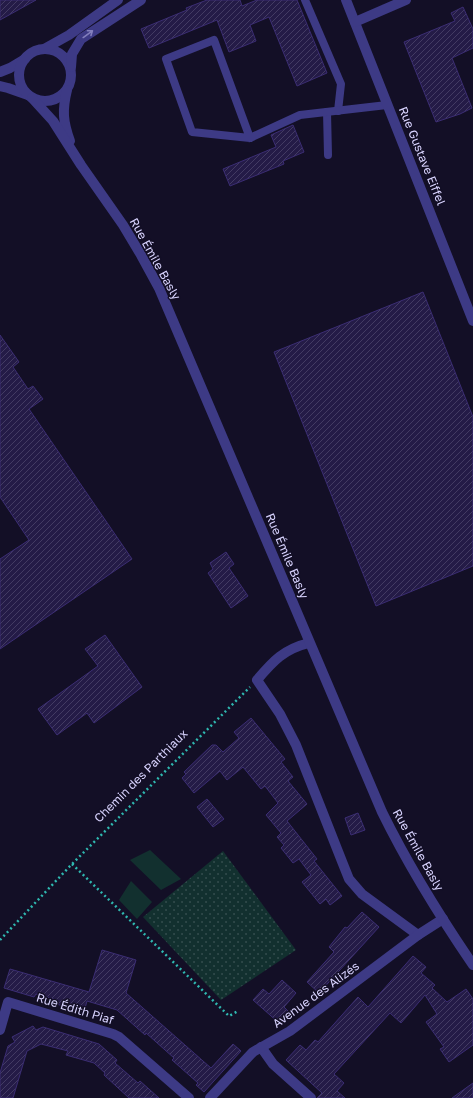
<svg xmlns="http://www.w3.org/2000/svg" width="473" height="1098" font-family="'Golos Text',sans-serif">
<defs>
<pattern id="park-dots" width="8" height="8" patternUnits="userSpaceOnUse"><rect width="8" height="8" fill="#12302f"/><path d="M2 2h.1M6 6h.1" fill="none" stroke="#344d4e" stroke-width="1.8" stroke-linecap="round"/></pattern>
<pattern id="building-hatch" width="6" height="6" patternUnits="userSpaceOnUse"><rect width="6" height="6" fill="#241b47"/><path d="M-1 1l2-2M0 6l6-6M5 7l2-2" fill="none" stroke="#433b63"/></pattern>
</defs>
<rect width="100%" height="100%" fill="#130f26"/>
<!-- grass -->
<g fill="#12302f">
<path d="M 150,850 L 181,879 L 161,890 L 130,860 Z"/>
<path d="M 131,881 L 152,902 L 137,919 L 119,900 Z"/>
</g>
<!-- park -->
<path fill="url(#park-dots)" d="M 223,851 L 296,950 L 221,1000 L 143,917 Z"/>
<!-- building -->
<g fill="url(#building-hatch)" stroke="#3b2d73">
<path d="M 0,0 L 36,0 L 0,20 Z"/>
<path d="M 207,0 L 240,0 L 242,6 L 257,0 L 297,0 L 327,73 L 297,86 L 269,17 L 250,25 L 256,41 L 229,52 L 217,20 L 149,48 L 141,29 L 187,10 L 186,8 Z"/>
<path d="M 463,7 L 473,29 L 473,48 L 452,58 L 472,108 L 460,114 L 436,122 L 404,42 L 455,21 L 451,13 Z"/>
<path d="M 293,125 L 304,152 L 283,161 L 284,164 L 230,186 L 223,169 L 276,147 L 271,135 Z"/>
<path d="M 423,292 L 473,417 L 473,566 L 376,606 L 274,352 Z"/>
<path d="M 0,335 L 19,362 L 13,367 L 28,389 L 33,386 L 43,399 L 29,409 L 132,559 L 0,649 L 0,559 L 29,540 L 0,497 Z"/>
<path d="M 226,552 L 234,564 L 229,568 L 248,596 L 231,608 L 208,573 L 213,569 L 210,563 Z"/>
<path d="M 105,635 L 142,687 L 94,723 L 87,713 L 57,735 L 38,709 L 98,666 L 85,649 Z"/>
<path d="M 251,718 L 285,759 L 281,762 L 293,777 L 288,781 L 307,804 L 287,821 L 317,859 L 314,861 L 342,896 L 330,905 L 326,899 L 320,904 L 302,882 L 311,875 L 299,859 L 293,863 L 281,848 L 284,845 L 277,837 L 281,833 L 266,815 L 278,803 L 265,786 L 261,789 L 243,767 L 227,780 L 220,771 L 194,793 L 182,778 L 186,774 L 184,772 L 212,745 L 216,745 L 223,752 L 239,738 L 234,732 Z"/>
<path d="M 207,799 L 224,819 L 213,827 L 197,807 Z"/>
<path d="M 358,813 L 365,830 L 351,835 L 345,818 Z"/>
<path d="M 362,912 L 379,927 L 319,993 L 307,982 L 334,952 L 329,947 L 345,927 L 347,928 Z"/>
<path d="M 102,950 L 136,960 L 126,993 L 211,1068 L 233,1044 L 241,1051 L 204,1092 L 196,1085 L 198,1083 L 172,1060 L 174,1058 L 146,1033 L 145,1035 L 117,1010 L 87,1001 L 84,1012 L 53,1003 L 54,999 L 36,994 L 34,997 L 4,988 L 10,969 L 89,992 Z"/>
<path d="M 413,956 L 426,967 L 421,973 L 435,985 L 432,988 L 447,1002 L 466,989 L 473,999 L 473,1045 L 449,1062 L 440,1049 L 444,1047 L 426,1022 L 437,1014 L 425,995 L 401,1023 L 390,1013 L 334,1074 L 344,1083 L 337,1091 L 345,1098 L 317,1098 L 322,1093 L 286,1060 L 300,1045 L 306,1050 L 315,1040 L 318,1042 L 358,997 L 368,1007 Z"/>
<path d="M 282,980 L 296,993 L 284,1007 L 289,1012 L 279,1023 L 253,1000 L 263,989 L 269,994 Z"/>
<path d="M 33,1026 L 36,1030 L 43,1027 L 99,1044 L 117,1060 L 115,1063 L 138,1083 L 140,1081 L 159,1098 L 129,1098 L 104,1075 L 105,1073 L 94,1063 L 66,1055 L 68,1051 L 41,1044 L 27,1051 L 13,1098 L 0,1098 L 0,1073 L 8,1046 L 15,1042 L 12,1037 Z"/>
<path d="M 473,1083 L 473,1098 L 452,1098 Z"/>
</g>
<g fill="none" stroke-linecap="round" stroke-linejoin="round">
<!-- path -->
<g stroke="#2fb8b0" stroke-width="2.5" stroke-dasharray="2 3" stroke-linecap="butt">
<path d="M 72,864 L 229,1016 L 238,1011"/>
<path d="M 0,940 L 72,864 L 250,687"/>
</g>
<!-- service -->
<g stroke="#3d3a85" stroke-width="8">
<path d="M 305,0 L 341,84 L 338,111"/>
<path d="M 327,112 L 328,155"/>
<path d="M 250,138 L 192,132 L 166,59 L 214,40 L 250,138 L 300,115 L 387,105"/>
</g>
<!-- minor -->
<g stroke="#3d3a85" stroke-width="10">
<path d="M 346,0 L 473,321"/>
<path d="M 355,22 L 406,0"/>
<path d="M 0,72 L 10,68 L 25,59"/>
<path d="M 0,86 L 8,88 L 28,95"/>
<path d="M 309,643 C 284,649 273,661 257,680 L 280,714 L 296,745 L 343,864 L 349,879 L 362,894 L 418,935"/>
<path d="M 0,1030 L 8,1002 L 113,1034 L 119,1037 L 189,1098"/>
<path d="M 261,1047 L 273,1064 L 311,1098"/>
<path d="M 210,1098 L 253,1052 L 290,1031 L 418,935 L 443,919"/>
</g>
<!-- tertiary -->
<g stroke="#3d3a85" stroke-width="10">
<circle cx="45" cy="75" r="26"/>
<path d="M 44,49 L 69,35 L 118,0"/>
<path d="M 71,67 L 72,54 L 81,39 L 141,0"/>
<path d="M 67,90 C 62,110 63,122 70,141"/>
<path d="M 32,98 L 53,121 L 81,165 L 123,225 L 141,255 L 159,288 L 382,812 C 408,865 439,915 473,965"/>
</g>
</g>
<!-- one-way arrows -->
<defs><path id="oneway-shaft" d="M-6 0H5M1.5-3L5.5 0L1.5 3" fill="none" stroke-width="1.6" stroke-linecap="round" stroke-linejoin="round"/></defs>
<use stroke="#837fbc" href="#oneway-shaft" transform="translate(88 34) rotate(-36)"/>
<g text-anchor="middle" stroke-width="3" stroke-linejoin="round" paint-order="stroke">
<!-- street labels -->
<g font-size="12" fill="#d9d4ff" stroke="#130f26">
<text transform="translate(422 156) rotate(68)" y="4">Rue Gustave Eiffel</text>
<text transform="translate(155 259) rotate(61)" y="4">Rue Émile Basly</text>
<text transform="translate(287 556) rotate(67)" y="4">Rue Émile Basly</text>
<text transform="translate(141 776) rotate(-45)" y="4">Chemin des Parthiaux</text>
<text transform="translate(418 850) rotate(61)" y="4">Rue Émile Basly</text>
<text transform="translate(316 995) rotate(-36)" y="4">Avenue des Alizés</text>
<text transform="translate(75 1009) rotate(17)" y="4">Rue Édith Piaf</text>
</g>
</g>
</svg>
